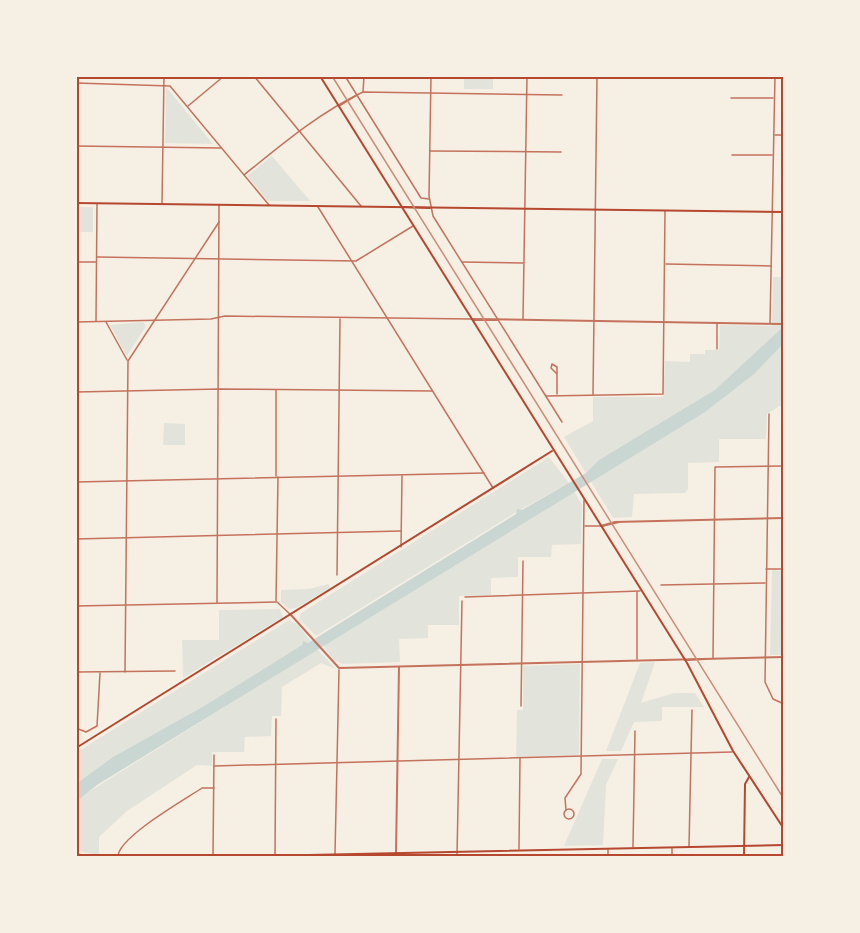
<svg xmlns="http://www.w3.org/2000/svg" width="860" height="933" font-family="Rubik,sans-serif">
<rect width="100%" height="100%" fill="#f6efe4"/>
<!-- green -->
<g fill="#e2e4dc">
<rect x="464" y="77" width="29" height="12"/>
<path d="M 166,88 L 167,88 L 213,144 L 165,143 Z"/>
<path d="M 272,156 L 306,196 L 311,201 L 268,201 L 247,176 Z"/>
<rect x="77" y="207" width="16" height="25"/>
<path d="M 773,277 L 783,277 L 783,404 L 767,414 L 766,439 L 719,439 L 719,462 L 688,463 L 688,489 L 685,493 L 634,494 L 632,517 L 613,518 L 564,437 L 593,421 L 593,397 L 663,397 L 665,361 L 690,362 L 690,354 L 705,354 L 705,350 L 719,350 L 720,325 L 772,326 Z"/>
<path d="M 143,322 L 146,326 L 127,356 L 110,325 Z"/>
<path d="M 164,423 L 185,424 L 185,445 L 163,445 Z"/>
<path d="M 549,457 L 569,483 L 518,511 L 316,636 L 299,619 L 301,613 Z"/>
<path d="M 574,491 L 582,505 L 581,544 L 552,545 L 551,557 L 518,557 L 518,577 L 491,578 L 491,595 L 459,596 L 459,625 L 428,625 L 428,638 L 399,639 L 400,662 L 342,664 L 335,661 L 323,645 Z"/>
<path d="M 772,570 L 783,571 L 783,655 L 770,655 Z"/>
<path d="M 328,584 L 330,588 L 296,608 L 289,609 L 281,602 L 281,590 L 309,589 Z"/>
<path d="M 280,609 L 283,617 L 183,678 L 182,640 L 219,640 L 219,610 Z"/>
<path d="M 289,620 L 298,625 L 311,641 L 307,643 L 303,641 L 302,645 L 204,706 L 113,757 L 77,783 L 77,752 Z"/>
<path d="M 317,649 L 336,669 L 321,663 L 282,687 L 281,716 L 272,716 L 271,736 L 245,737 L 244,752 L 212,752 L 212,766 L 197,765 L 127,811 L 99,837 L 99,855 L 77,851 L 77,801 L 82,796 Z"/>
<path d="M 655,662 L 641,703 L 674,693 L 695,693 L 704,707 L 662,707 L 662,721 L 634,722 L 621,751 L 606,751 L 640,663 Z"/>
<path d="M 580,664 L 579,755 L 516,757 L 517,710 L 523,710 L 523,666 Z"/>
<path d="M 602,759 L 618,759 L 606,785 L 603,845 L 564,846 Z"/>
</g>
<!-- water -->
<path fill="#c9d6d2" d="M 783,327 L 783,344 L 754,374 L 705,412 L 97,785 L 77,801 L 77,783 L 113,757 L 204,706 L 302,645 L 303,641 L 308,643 L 516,514 L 517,509 L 522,510 L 586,473 L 599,460 L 715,390 Z"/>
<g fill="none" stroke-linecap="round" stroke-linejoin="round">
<!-- minor -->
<g stroke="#c5725c" stroke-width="1.5">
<path d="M 254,76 L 361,206"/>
<path d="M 345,76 L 421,198 L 429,199"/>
<path d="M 431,76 L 429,196 L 433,216 L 562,422"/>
<path d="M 76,83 L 170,86 L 269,205"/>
<path d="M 363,92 L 364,76"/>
<path d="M 731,98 L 773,98"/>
<path d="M 188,106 L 224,76"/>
<path d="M 339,106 L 357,95"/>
<path d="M 775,135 L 784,135"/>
<path d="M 76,146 L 221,148"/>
<path d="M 430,151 L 561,152"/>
<path d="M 732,155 L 772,155"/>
<path d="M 244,175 C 281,145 320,112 363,92 L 562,95"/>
<path d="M 162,203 L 164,76"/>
<path d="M 318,207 L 493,488"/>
<path d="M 97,257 L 356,261 L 413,226"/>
<path d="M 76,262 L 96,262"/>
<path d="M 462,262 L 523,263"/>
<path d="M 666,264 L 771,266"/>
<path d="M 523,319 L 527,76"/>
<path d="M 96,321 L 97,204"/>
<path d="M 76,322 L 211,319 L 225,316 L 471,319"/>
<path d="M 106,322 L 127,360"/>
<path d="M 770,323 L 775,76"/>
<path d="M 717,349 L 717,323"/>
<path d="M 76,392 L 219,389 L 432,391"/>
<path d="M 557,394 L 557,367 L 552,364 L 551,368 L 557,374"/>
<path d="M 593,395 L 597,76"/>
<path d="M 546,396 L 663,394 L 665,211"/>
<path d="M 769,414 L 765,682 L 773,699 L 784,704"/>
<path d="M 276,476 L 276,390"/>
<path d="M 76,482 L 484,473"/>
<path d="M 585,526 L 601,526"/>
<path d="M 76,539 L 401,531"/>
<path d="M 401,547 L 402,476"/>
<path d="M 766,569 L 784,569"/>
<path d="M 337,575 L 340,319"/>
<path d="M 661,585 L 765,583"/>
<path d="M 465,597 L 640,591"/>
<path d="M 276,601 L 278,477"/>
<path d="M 277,602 L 291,615"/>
<path d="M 217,603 L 219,205"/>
<path d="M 76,606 L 276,602"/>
<path d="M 713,658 L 715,467 L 784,466"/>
<path d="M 637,659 L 637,592"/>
<path d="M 76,672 L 175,671"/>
<path d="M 125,672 L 128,361 L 219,222"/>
<path d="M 521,706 L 523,561"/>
<path d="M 76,728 L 86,732 L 97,726 L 100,673"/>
<path d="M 214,766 L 732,752"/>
<circle cx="569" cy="814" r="5"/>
<path d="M 566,810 L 565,798 L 581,774 L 584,500"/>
<path d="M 689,846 L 692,710"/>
<path d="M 633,847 L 635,731"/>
<path d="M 519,849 L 520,758"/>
<path d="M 335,854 L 339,670"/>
<path d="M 275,855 L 276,719"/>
<path d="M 118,856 C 119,837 184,800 202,788 L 214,788"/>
<path d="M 213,856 L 214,755"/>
<path d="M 457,856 L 462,601"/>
<path d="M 608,856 L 608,849"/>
<path d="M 672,856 L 672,848"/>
</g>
<!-- tertiary -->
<g stroke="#c5725c" stroke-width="2">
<path d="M 472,319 L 784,324"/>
<path d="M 473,320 L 497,320"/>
<path d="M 601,526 L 615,522 L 784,518"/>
<path d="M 602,526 L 619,522"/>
<path d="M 291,615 L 339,668 L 784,657"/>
<path d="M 687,660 L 705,659"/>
<path d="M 396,853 L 399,667"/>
</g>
<!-- secondary -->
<g stroke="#b5482f" stroke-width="2">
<path d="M 320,76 L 687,663 L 733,751 L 784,829"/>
<path d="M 76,203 L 784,212"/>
<path d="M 403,207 L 430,208"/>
<path d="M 76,748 L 552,451"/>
<path d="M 76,854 L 86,856"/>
<path d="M 261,856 L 784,845"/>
<path d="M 744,856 L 745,784 L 749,777"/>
</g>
<!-- rail -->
<path stroke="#cf8b77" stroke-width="1.5" d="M 332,76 L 784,799"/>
</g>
<!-- border -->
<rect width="860" height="933" fill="none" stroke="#f6efe4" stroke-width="156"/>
<rect x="78" y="78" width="704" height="777" fill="none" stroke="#b5482f" stroke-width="2"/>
</svg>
